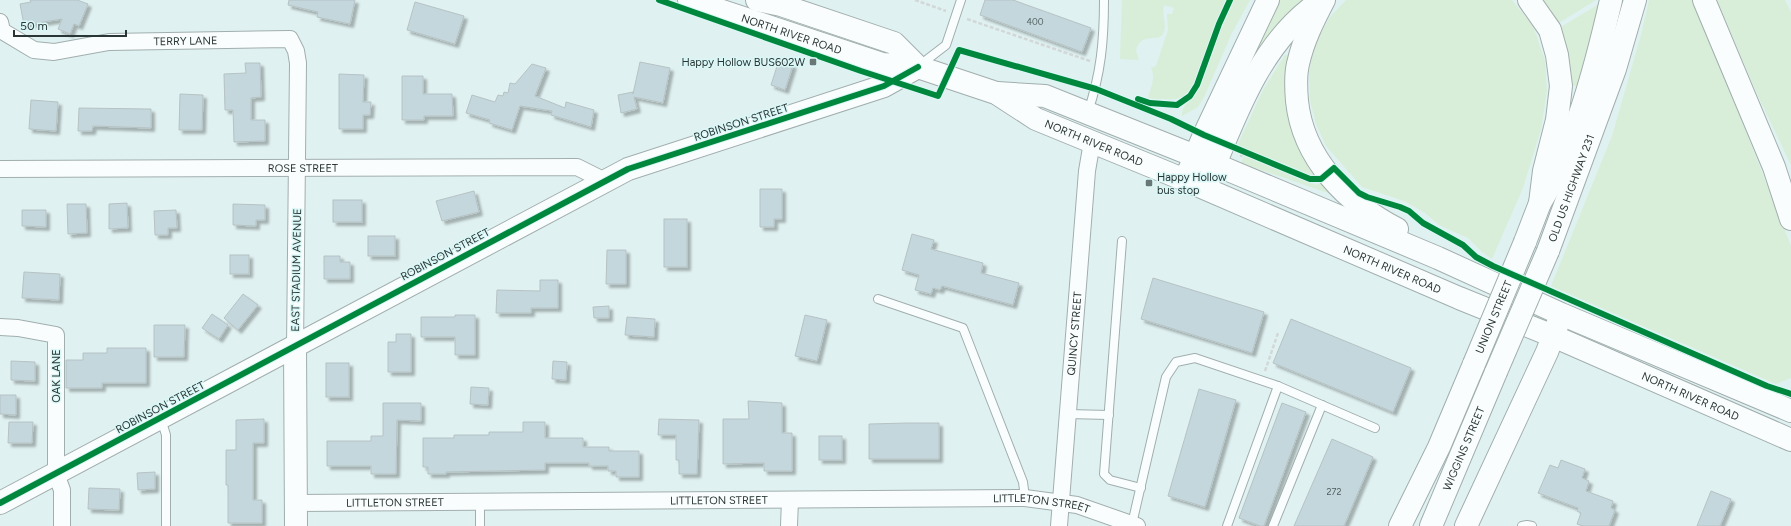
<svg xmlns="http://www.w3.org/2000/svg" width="1791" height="526" font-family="Figtree,sans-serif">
<defs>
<filter id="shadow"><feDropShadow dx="3.5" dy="3.5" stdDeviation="1" flood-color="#0004"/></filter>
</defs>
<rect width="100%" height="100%" fill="#e0f1f1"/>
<!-- green -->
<g fill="#d8eed8">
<path d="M 1122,0 L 1225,0 L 1194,82 C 1186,97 1182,100 1164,99 C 1158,99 1152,100 1148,97 C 1151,87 1156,78 1151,68 L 1156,66 L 1168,30 L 1167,14 L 1172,14 L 1174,8 L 1164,5 C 1161,15 1168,25 1163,34 C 1158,43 1140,31 1136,51 L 1139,60 L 1120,59 Z"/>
<path d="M 1234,0 L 1250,0 L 1232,33 L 1204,97 L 1198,107 L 1182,116 C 1181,104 1194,99 1199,89 C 1205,77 1208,63 1213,51 C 1219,34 1226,17 1234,0 Z"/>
<path d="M 1278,0 L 1307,0 L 1259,49 L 1257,51 L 1253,49 Z"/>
<path d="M 1346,0 L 1512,0 L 1533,26 L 1545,61 L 1547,91 L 1541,129 L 1523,188 L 1492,259 L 1481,251 L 1468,238 L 1439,225 L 1425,213 L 1404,201 L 1362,187 L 1326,146 L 1316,124 L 1310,101 L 1309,72 L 1315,45 L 1329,18 Z"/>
<path d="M 1542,0 L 1596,0 L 1557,24 Z"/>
<path d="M 1649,0 L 1694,0 L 1791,246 L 1791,378 L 1776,384 L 1551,286 L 1612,136 L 1641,35 Z"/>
<path d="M 1717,0 L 1785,0 L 1791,12 L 1791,165 L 1756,92 Z"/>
<path d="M 1599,2 L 1596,24 L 1580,81 L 1577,86 L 1573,86 L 1570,82 L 1559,28 L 1596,6 Z"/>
<path d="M 1285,55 L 1288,55 C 1282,103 1290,136 1316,177 L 1237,146 L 1263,90 Z"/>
<path d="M 1244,156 L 1311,183 L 1317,185 L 1324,181 L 1331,192 L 1328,193 L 1241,163 Z"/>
</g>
<!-- building -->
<g fill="#c4d7dc" stroke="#b6c2c4" filter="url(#shadow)">
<path d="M 30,0 L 77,0 L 88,4 L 79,26 L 74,24 L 70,34 L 58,29 L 62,19 L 24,25 L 20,4 L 31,2 Z"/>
<path d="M 289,0 L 355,0 L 350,24 L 317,17 L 318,12 L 288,5 Z"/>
<path d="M 985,0 L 1013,0 L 1091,28 L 1082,52 L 980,15 Z"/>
<path d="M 415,2 L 464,16 L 455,44 L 407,30 Z"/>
<path d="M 779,60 L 793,65 L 785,90 L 771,85 Z"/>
<path d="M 640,62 L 670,68 L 663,103 L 634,97 L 637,109 L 621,113 L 618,95 L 633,92 L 633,94 Z"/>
<path d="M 245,63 L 260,63 L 261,97 L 251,98 L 251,120 L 265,120 L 265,141 L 234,142 L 233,110 L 225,110 L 224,74 L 246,73 Z"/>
<path d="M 532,64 L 546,68 L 535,96 L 565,108 L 566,102 L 594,110 L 591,127 L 551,115 L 552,111 L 520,106 L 512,130 L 489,123 L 490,120 L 466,113 L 472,95 L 495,102 L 498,95 L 503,96 L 504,92 L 508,93 L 510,83 L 515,84 Z"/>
<path d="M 339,74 L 364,75 L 363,102 L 371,102 L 370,115 L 363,115 L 363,129 L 339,129 Z"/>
<path d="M 402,76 L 423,76 L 423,94 L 452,94 L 453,116 L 424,116 L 424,120 L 402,120 Z"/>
<path d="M 180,94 L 203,95 L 202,130 L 179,130 Z"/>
<path d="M 31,100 L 58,102 L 56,131 L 29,129 Z"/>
<path d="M 79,108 L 151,109 L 151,128 L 93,126 L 92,131 L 78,131 Z"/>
<path d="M 760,189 L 782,189 L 782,219 L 774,219 L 774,227 L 760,227 Z"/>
<path d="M 474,191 L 479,212 L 442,221 L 436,201 Z"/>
<rect x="333" y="200" width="29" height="22"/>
<path d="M 127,203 L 128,228 L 109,229 L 109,204 Z"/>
<path d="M 67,204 L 86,204 L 87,233 L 68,234 Z"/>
<path d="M 233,204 L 265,205 L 265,220 L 256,220 L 256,226 L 233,225 Z"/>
<path d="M 22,210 L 46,210 L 46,227 L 22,226 Z"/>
<path d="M 176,210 L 177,228 L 168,228 L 168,235 L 155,235 L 154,211 Z"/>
<rect x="664" y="219" width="23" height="48"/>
<path d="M 912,234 L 934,240 L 931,249 L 983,263 L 981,273 L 1019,283 L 1013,305 L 942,286 L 940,290 L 933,288 L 931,294 L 915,290 L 919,275 L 902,270 Z"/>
<rect x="368" y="236" width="27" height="20"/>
<path d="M 607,250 L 626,250 L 626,284 L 606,284 Z"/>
<rect x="230" y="255" width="19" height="19"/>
<path d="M 324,256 L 340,256 L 340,262 L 350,262 L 350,279 L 324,279 Z"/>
<path d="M 24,272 L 60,274 L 59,300 L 22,298 Z"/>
<path d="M 1153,278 L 1264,312 L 1252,353 L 1141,319 Z"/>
<path d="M 540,280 L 558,280 L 558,308 L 531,308 L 531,313 L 496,313 L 497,290 L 540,291 Z"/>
<path d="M 243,294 L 258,305 L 238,330 L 224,318 Z"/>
<path d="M 609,306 L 609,318 L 594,318 L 593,307 Z"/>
<path d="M 212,314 L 228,325 L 219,339 L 202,328 Z"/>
<path d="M 455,315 L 475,315 L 475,355 L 455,355 L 455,337 L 421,337 L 421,317 L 455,317 Z"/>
<path d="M 805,315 L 827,320 L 817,361 L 795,356 Z"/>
<path d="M 627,317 L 655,319 L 654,337 L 625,335 Z"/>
<path d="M 1291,319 L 1411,368 L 1393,412 L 1273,363 Z"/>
<path d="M 154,325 L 185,325 L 184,357 L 154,357 Z"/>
<path d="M 396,334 L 411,334 L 411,372 L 388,372 L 388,342 L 396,342 Z"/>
<path d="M 107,348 L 146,348 L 146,383 L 102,383 L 102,388 L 66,388 L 66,360 L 83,360 L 83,353 L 107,353 Z"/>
<path d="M 11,361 L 35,362 L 35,381 L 11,380 Z"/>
<path d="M 553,361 L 567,362 L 566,380 L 552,379 Z"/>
<rect x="326" y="363" width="23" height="34"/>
<path d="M 471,387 L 489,388 L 488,405 L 470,404 Z"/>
<path d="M 1199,389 L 1236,400 L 1205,507 L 1168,496 Z"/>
<path d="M 0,395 L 16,395 L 16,415 L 0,414 Z"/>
<path d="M 748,401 L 782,403 L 782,433 L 792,433 L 792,471 L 764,471 L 764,463 L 723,464 L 723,419 L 749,419 Z"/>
<path d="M 383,403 L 421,403 L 421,421 L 397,420 L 396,474 L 371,474 L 371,466 L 327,466 L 327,441 L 371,441 L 371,436 L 383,436 Z"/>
<path d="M 1282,403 L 1306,412 L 1264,526 L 1260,526 L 1239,518 Z"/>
<path d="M 264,419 L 264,443 L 253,443 L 253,500 L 262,500 L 262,523 L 228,523 L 228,485 L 226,485 L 226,450 L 236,450 L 236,420 Z"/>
<path d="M 659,419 L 699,420 L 697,474 L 679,474 L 679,460 L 676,460 L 676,435 L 658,435 Z"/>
<path d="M 9,422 L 33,422 L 32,443 L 8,443 Z"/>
<path d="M 523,422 L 545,422 L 545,438 L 583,438 L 583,447 L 609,447 L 609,451 L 639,451 L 639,477 L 616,477 L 616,471 L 608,471 L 608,466 L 589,466 L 589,463 L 545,463 L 545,470 L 446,472 L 446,474 L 428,474 L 428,467 L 423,467 L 423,438 L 454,438 L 454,435 L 489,435 L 489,432 L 523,432 Z"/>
<path d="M 907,423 L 939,423 L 939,459 L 869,459 L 869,424 Z"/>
<rect x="819" y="436" width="23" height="24"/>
<path d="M 1332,439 L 1373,457 L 1344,526 L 1294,526 Z"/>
<path d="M 1561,460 L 1585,469 L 1582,478 L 1589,481 L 1586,491 L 1613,501 L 1611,508 L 1615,510 L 1609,526 L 1583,526 L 1577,524 L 1581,513 L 1577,511 L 1578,508 L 1538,493 L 1550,465 L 1558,468 Z"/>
<path d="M 155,472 L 155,489 L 138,490 L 137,473 Z"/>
<path d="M 89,488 L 120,489 L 119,510 L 88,509 Z"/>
<path d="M 1711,491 L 1731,499 L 1720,526 L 1697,526 Z"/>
</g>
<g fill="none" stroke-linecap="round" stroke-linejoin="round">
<defs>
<g id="lane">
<path d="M 920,65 L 946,45 L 961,0"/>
<path d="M 1088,112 C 1101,73 1104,41 1104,0"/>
<path d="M 1122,241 L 1104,474 L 1110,480 L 1141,488"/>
<path d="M 878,299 L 963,328 L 1023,482 L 1025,498"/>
<path d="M 1067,414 L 1109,415"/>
<path d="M 161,419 L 166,435 L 166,526"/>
<path d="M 1132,524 L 1166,377 L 1176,362 L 1195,358 L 1278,386 L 1375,428"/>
<path d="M 480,526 L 480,502"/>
<path d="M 1227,526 L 1278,386"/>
<path d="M 1273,526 L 1322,405"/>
<path d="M 1522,526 L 1527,525 L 1532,526"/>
</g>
<g id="street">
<path id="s1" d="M 0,22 L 2,31 L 34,50 L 54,52 L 109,42 L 290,39 L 296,51 L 298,63 L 295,347"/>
<path id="s2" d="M 0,169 L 577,167 L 603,180"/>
<path d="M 0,327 L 18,328 L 56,335 L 56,474 L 62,490 L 62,526"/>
<path id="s3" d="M 296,503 L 1025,498 L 1077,505 L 1137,526"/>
<path d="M 789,526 L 790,500"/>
<path id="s4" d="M 1059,526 L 1087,171 L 1092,142"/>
</g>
<g id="secondary">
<path id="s5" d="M 689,0 L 882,64 L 918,67 L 996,93 L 1036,119 L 1185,180"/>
<path d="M 757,0 L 781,5 L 894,43 L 918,67"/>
<path d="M 997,93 L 1045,96 L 1195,156"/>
<path d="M 1540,203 C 1575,146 1596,66 1611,0"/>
<path id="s6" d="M 1548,251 L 1615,69 L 1635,0"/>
<path d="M 295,347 L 296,526"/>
<path d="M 0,503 L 628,169 L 884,86 L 918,67"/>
</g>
<g id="primary">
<path id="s7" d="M 1268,0 L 1204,135 L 1185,180 L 1459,298 L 1553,336 L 1791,440"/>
<path d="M 1324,0 C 1313,21 1303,41 1298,64 C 1295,76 1296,89 1297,101 C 1303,159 1347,203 1397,229"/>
<path d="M 1704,0 L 1774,167 L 1791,219"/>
<path d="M 1195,156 L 1438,258 L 1561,314 L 1791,411"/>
<path d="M 1210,177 C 1235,116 1261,42 1318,3"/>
<path d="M 1525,242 L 1540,203 L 1544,171 L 1557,120 L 1561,86 L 1557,55 L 1550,30 L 1529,0"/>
<path d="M 1400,526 L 1439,447 L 1474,364"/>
<path id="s8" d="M 1431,526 L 1496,372"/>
<path d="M 1466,526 L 1547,352 L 1558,323"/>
</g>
</defs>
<!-- lane casing -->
<use href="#lane" stroke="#a1aeae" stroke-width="10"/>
<!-- street casing -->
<use href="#street" stroke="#a1aeae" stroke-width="18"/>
<!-- secondary casing -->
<use href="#secondary" stroke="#a1aeae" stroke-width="24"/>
<!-- primary casing -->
<use href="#primary" stroke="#a1aeae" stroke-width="24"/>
<!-- path -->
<g stroke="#d2d7d7" stroke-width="2.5" stroke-dasharray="4 2" stroke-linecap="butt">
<path d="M 915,0 L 946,11"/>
<path d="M 967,19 L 1090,61"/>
<path d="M 1241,157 L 1243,151"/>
<path d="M 1265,371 L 1278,333"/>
</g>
<!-- lane -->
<use href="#lane" stroke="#fafdfd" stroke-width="8"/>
<!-- street -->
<use href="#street" stroke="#fafdfd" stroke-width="16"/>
<!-- secondary -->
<use href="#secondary" stroke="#fafdfd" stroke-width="22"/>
<!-- primary -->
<use href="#primary" stroke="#fafdfd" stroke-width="22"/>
<defs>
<g id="primary-bridge">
<path id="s9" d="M 1474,364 L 1525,242"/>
<path d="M 1496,372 L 1548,251"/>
</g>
</defs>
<!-- primary-bridge casing -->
<use href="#primary-bridge" stroke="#a1aeae" stroke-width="24" stroke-linecap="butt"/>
<!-- primary-bridge -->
<use href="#primary-bridge" stroke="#fafdfd" stroke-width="22"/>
<defs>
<g id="cycleway">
<path d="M 659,0 L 861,71 L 938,96 L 959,50 L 1096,89 L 1171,119 L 1204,135 L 1310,179 L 1321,179 L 1334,168 L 1359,193 L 1367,197 L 1400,207 L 1409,211 L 1423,223 L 1463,245 L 1476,257 L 1493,266 L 1767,386 L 1791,394"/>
<path d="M 1138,99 L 1150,103 L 1177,105 L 1190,96 L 1197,85 L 1219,24 L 1230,0"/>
<path d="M 0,503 L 628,169 L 884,86 L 918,67"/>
</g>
</defs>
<!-- cycleway casing -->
<use href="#cycleway" stroke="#daf7f7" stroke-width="8"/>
<!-- cycleway -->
<use href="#cycleway" stroke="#00873e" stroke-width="6"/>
</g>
<!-- markers -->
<g fill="#6a7777" stroke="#daf7f7" stroke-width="1.5">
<rect x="809" y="58" width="8" height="8" rx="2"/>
<rect x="1145" y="179" width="8" height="8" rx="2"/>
</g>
<g text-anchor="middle" stroke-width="3" stroke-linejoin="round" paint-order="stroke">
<!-- number labels -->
<g font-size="9" fill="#505e5f">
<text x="1035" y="25">400</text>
<text x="1334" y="495">272</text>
</g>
<!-- street labels -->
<g font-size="11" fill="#2a3635" stroke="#daf7f7">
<text dy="4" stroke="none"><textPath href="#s5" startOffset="108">NORTH RIVER ROAD</textPath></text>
<text dy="4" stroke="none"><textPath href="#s1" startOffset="199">TERRY LANE</textPath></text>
<text transform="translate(741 122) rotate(-18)" y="4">ROBINSON STREET</text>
<text dy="4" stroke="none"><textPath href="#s5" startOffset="432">NORTH RIVER ROAD</textPath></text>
<text dy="4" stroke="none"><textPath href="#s2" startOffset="303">ROSE STREET</textPath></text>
<text dy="4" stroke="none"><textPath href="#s6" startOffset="67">OLD US HIGHWAY 231</textPath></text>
<text transform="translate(445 254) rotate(-28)" y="4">ROBINSON STREET</text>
<text transform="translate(296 270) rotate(-89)" y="4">EAST STADIUM AVENUE</text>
<text dy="4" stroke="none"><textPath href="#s7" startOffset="424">NORTH RIVER ROAD</textPath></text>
<text dy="4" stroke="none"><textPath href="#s9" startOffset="51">UNION STREET</textPath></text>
<text dy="4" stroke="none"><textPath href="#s4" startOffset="193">QUINCY STREET</textPath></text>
<text transform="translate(56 376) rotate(-90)" y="4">OAK LANE</text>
<text dy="4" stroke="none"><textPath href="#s7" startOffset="748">NORTH RIVER ROAD</textPath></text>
<text transform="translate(160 407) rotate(-28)" y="4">ROBINSON STREET</text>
<text dy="4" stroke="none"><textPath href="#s8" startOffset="84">WIGGINS STREET</textPath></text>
<text dy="4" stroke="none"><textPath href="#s3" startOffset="423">LITTLETON STREET</textPath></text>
<text dy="4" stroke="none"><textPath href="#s3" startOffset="99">LITTLETON STREET</textPath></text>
<text dy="4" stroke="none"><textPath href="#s3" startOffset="746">LITTLETON STREET</textPath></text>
</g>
<!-- poi labels -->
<g font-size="11" fill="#2a3635" stroke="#daf7f7" text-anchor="end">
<text x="805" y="66">Happy Hollow BUS602W</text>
<text x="1157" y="181" text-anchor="start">Happy Hollow<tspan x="1157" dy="13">bus stop</tspan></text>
</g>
</g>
<!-- scale -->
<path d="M14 30v6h112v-6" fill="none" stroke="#2a3635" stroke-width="2"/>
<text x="20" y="30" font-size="12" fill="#2a3635" stroke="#daf7f7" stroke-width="3" paint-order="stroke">50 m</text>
</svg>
